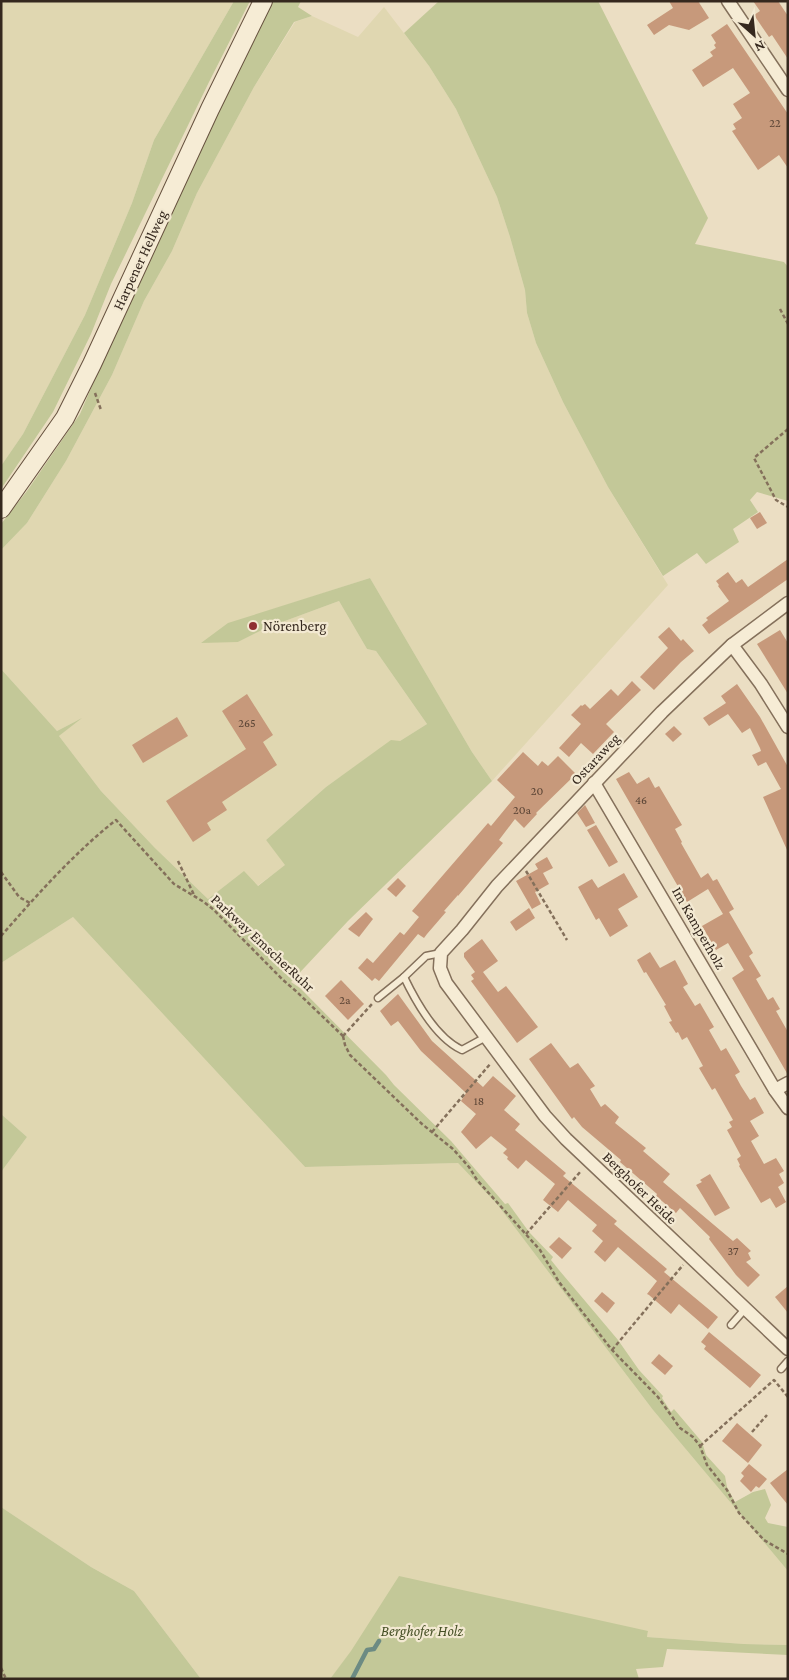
<svg xmlns="http://www.w3.org/2000/svg" width="789" height="1680" font-family="'Crimson Pro',serif">
<rect width="100%" height="100%" fill="#ebdec3"/>
<!-- farmland -->
<g fill="#e0d7b1">
<path d="M 1,1 L 234,1 L 154,140 L 132,203 L 85,315 L 23,434 L 1,466 Z"/>
<path d="M 384,7 L 429,66 L 456,109 L 497,197 L 510,237 L 525,290 L 527,313 L 536,343 L 563,402 L 608,487 L 668,585 L 492,781 L 472,752 L 370,578 L 228,624 L 238,642 L 266,628 L 339,601 L 367,649 L 376,651 L 427,724 L 400,741 L 391,741 L 326,787 L 266,840 L 286,865 L 257,886 L 243,872 L 208,899 L 155,848 L 101,791 L 59,736 L 78,720 L 57,731 L 1,669 L 1,550 L 27,523 L 66,461 L 112,375 L 144,301 L 172,251 L 197,193 L 254,87 L 295,22 L 312,16 L 358,37 Z"/>
<path d="M 73,917 L 305,1167 L 458,1163 L 497,1204 L 653,1410 L 788,1571 L 788,1645 L 744,1644 L 647,1637 L 648,1632 L 351,1652 L 330,1679 L 201,1679 L 134,1591 L 91,1567 L 1,1507 L 1,1172 L 27,1137 L 1,1114 L 1,963 Z"/>
</g>
<!-- green -->
<g fill="#c3c898">
<path d="M 234,1 L 250,1 L 209,82 L 111,284 L 91,334 L 53,412 L 1,489 L 1,466 L 23,434 L 85,315 L 132,203 L 154,140 Z"/>
<path d="M 273,1 L 301,1 L 298,7 L 312,16 L 294,22 L 254,87 L 197,193 L 172,251 L 144,301 L 112,375 L 66,461 L 27,523 L 1,550 L 1,524 L 27,491 L 80,414 L 157,234 L 247,45 Z"/>
<path d="M 439,1 L 598,1 L 708,218 L 695,244 L 784,262 L 788,267 L 788,501 L 757,492 L 750,500 L 758,512 L 733,529 L 739,542 L 706,564 L 697,553 L 663,576 L 608,487 L 563,402 L 536,343 L 527,313 L 525,290 L 510,237 L 497,197 L 456,109 L 429,66 L 404,33 Z"/>
<path d="M 370,578 L 472,752 L 492,781 L 348,921 L 291,982 L 300,988 L 386,1075 L 394,1085 L 451,1141 L 505,1204 L 508,1203 L 529,1232 L 553,1257 L 551,1260 L 559,1270 L 618,1340 L 639,1370 L 663,1396 L 662,1398 L 671,1412 L 674,1409 L 702,1442 L 706,1455 L 725,1476 L 727,1487 L 735,1502 L 753,1492 L 765,1489 L 771,1505 L 765,1518 L 768,1523 L 788,1527 L 788,1571 L 653,1410 L 497,1204 L 458,1163 L 305,1167 L 73,917 L 1,963 L 1,669 L 57,731 L 82,718 L 59,736 L 101,791 L 155,848 L 208,899 L 244,871 L 258,886 L 285,865 L 266,840 L 326,787 L 391,740 L 400,741 L 427,724 L 376,651 L 367,649 L 339,601 L 266,628 L 238,642 L 201,643 L 228,623 Z"/>
<path d="M 1,1114 L 27,1137 L 1,1172 Z"/>
<path d="M 1,1507 L 91,1567 L 134,1591 L 201,1679 L 1,1679 Z"/>
<path d="M 399,1576 L 648,1631 L 647,1637 L 744,1644 L 788,1645 L 788,1655 L 667,1649 L 663,1667 L 636,1669 L 639,1679 L 330,1679 L 351,1651 Z"/>
</g>
<g fill="none" stroke-linecap="round" stroke-linejoin="round">
<!-- stream -->
<path stroke="#6c8b83" stroke-width="4.5" d="M 352,1679 L 367,1650 L 374,1649 L 379,1641"/>
</g>
<!-- building -->
<g fill="#c7997b">
<path d="M 669,1 L 698,1 L 709,18 L 689,30 L 669,25 L 654,35 L 647,25 L 673,8 Z"/>
<path d="M 753,1 L 778,1 L 788,16 L 788,59 L 772,35 L 769,37 L 754,15 L 760,11 Z"/>
<path d="M 727,24 L 788,114 L 788,168 L 779,155 L 758,170 L 732,131 L 736,129 L 733,124 L 742,118 L 733,104 L 750,93 L 733,68 L 703,87 L 692,70 L 713,56 L 710,52 L 716,48 L 714,45 L 716,43 L 711,35 Z"/>
<path d="M 760,512 L 767,523 L 757,529 L 750,518 Z"/>
<path d="M 788,559 L 788,579 L 709,634 L 702,625 L 708,620 L 706,618 L 729,601 L 718,586 L 719,585 L 716,581 L 728,572 L 736,583 L 742,579 L 748,587 Z"/>
<path d="M 669,627 L 681,641 L 683,639 L 694,651 L 681,662 L 654,690 L 640,677 L 668,648 L 658,637 Z"/>
<path d="M 780,630 L 788,643 L 788,694 L 757,644 Z"/>
<path d="M 632,681 L 641,690 L 606,724 L 614,732 L 593,754 L 581,743 L 569,757 L 559,748 L 581,724 L 571,715 L 581,705 L 582,706 L 585,704 L 590,709 L 611,689 L 618,696 Z"/>
<path d="M 737,684 L 760,717 L 788,767 L 788,852 L 763,797 L 781,789 L 766,762 L 758,766 L 752,755 L 761,751 L 760,748 L 750,728 L 742,733 L 728,714 L 709,726 L 703,718 L 726,703 L 721,696 Z"/>
<path d="M 247,694 L 273,735 L 263,742 L 277,765 L 222,802 L 227,810 L 207,823 L 211,830 L 193,842 L 166,801 L 246,749 L 222,711 Z"/>
<path d="M 177,717 L 188,736 L 143,763 L 132,745 Z"/>
<path d="M 674,726 L 682,734 L 673,742 L 665,734 Z"/>
<path d="M 523,752 L 538,766 L 542,761 L 548,766 L 558,756 L 576,774 L 536,813 L 537,814 L 524,828 L 515,819 L 499,840 L 503,843 L 458,896 L 458,895 L 444,911 L 446,912 L 427,934 L 424,938 L 418,934 L 379,981 L 375,978 L 372,981 L 358,968 L 367,958 L 373,963 L 400,932 L 404,935 L 419,917 L 412,911 L 488,823 L 491,826 L 515,797 L 497,780 Z"/>
<path d="M 629,772 L 637,784 L 649,777 L 655,788 L 659,786 L 682,825 L 675,829 L 682,842 L 681,843 L 701,878 L 708,873 L 713,881 L 717,879 L 734,909 L 729,912 L 753,953 L 749,956 L 761,976 L 756,979 L 768,1000 L 773,997 L 780,1009 L 776,1011 L 788,1032 L 788,1075 L 732,978 L 744,970 L 728,943 L 716,950 L 702,926 L 723,914 L 708,889 L 687,902 L 616,779 Z"/>
<path d="M 585,805 L 595,823 L 586,827 L 577,813 Z"/>
<path d="M 596,825 L 618,862 L 609,867 L 587,830 Z"/>
<path d="M 547,857 L 553,868 L 543,873 L 549,884 L 535,892 L 541,904 L 532,909 L 516,881 L 538,869 L 535,864 Z"/>
<path d="M 624,873 L 638,897 L 618,909 L 628,926 L 610,937 L 599,918 L 596,920 L 578,887 L 592,879 L 598,888 Z"/>
<path d="M 398,878 L 406,886 L 396,897 L 387,889 Z"/>
<path d="M 529,908 L 535,918 L 516,931 L 510,922 Z"/>
<path d="M 366,912 L 373,919 L 359,937 L 348,929 Z"/>
<path d="M 482,939 L 498,961 L 483,972 L 498,992 L 506,986 L 538,1027 L 517,1043 L 471,981 L 474,979 L 471,975 L 475,972 L 464,957 L 464,953 Z"/>
<path d="M 650,952 L 660,968 L 675,960 L 688,984 L 683,987 L 695,1006 L 700,1003 L 714,1027 L 709,1030 L 721,1051 L 726,1048 L 740,1072 L 735,1075 L 741,1086 L 750,1100 L 755,1097 L 764,1113 L 750,1121 L 759,1136 L 751,1141 L 764,1164 L 776,1158 L 784,1171 L 779,1174 L 784,1183 L 778,1187 L 786,1202 L 776,1208 L 770,1198 L 761,1203 L 739,1166 L 740,1165 L 737,1159 L 741,1156 L 727,1130 L 732,1127 L 729,1122 L 733,1120 L 715,1088 L 712,1090 L 699,1068 L 703,1066 L 687,1037 L 682,1040 L 678,1032 L 676,1033 L 669,1022 L 672,1021 L 664,1006 L 666,1005 L 646,972 L 644,973 L 637,960 Z"/>
<path d="M 341,980 L 364,1004 L 348,1020 L 325,996 Z"/>
<path d="M 398,994 L 432,1041 L 483,1087 L 493,1076 L 516,1096 L 504,1110 L 520,1124 L 515,1130 L 566,1173 L 563,1176 L 617,1221 L 614,1224 L 667,1269 L 664,1272 L 718,1317 L 708,1329 L 679,1304 L 671,1314 L 649,1295 L 647,1294 L 657,1281 L 618,1247 L 605,1262 L 594,1252 L 603,1241 L 592,1231 L 597,1225 L 568,1200 L 558,1212 L 543,1200 L 555,1184 L 526,1160 L 518,1169 L 507,1159 L 508,1157 L 503,1153 L 507,1149 L 491,1136 L 476,1149 L 461,1132 L 476,1114 L 461,1101 L 466,1093 L 421,1051 L 398,1021 L 391,1026 L 380,1011 Z"/>
<path d="M 551,1043 L 570,1068 L 578,1063 L 595,1086 L 590,1089 L 601,1107 L 605,1104 L 619,1117 L 615,1123 L 646,1148 L 643,1151 L 670,1174 L 663,1182 L 733,1241 L 737,1238 L 751,1251 L 748,1253 L 751,1259 L 746,1262 L 760,1275 L 748,1287 L 736,1275 L 709,1239 L 710,1237 L 680,1208 L 676,1213 L 656,1196 L 657,1194 L 620,1162 L 621,1160 L 582,1127 L 574,1117 L 572,1119 L 529,1059 Z"/>
<path d="M 710,1174 L 730,1208 L 715,1216 L 696,1185 L 702,1182 L 700,1180 Z"/>
<path d="M 559,1237 L 572,1248 L 562,1259 L 549,1247 Z"/>
<path d="M 788,1286 L 788,1313 L 775,1297 Z"/>
<path d="M 602,1292 L 615,1303 L 607,1313 L 594,1301 Z"/>
<path d="M 709,1332 L 761,1375 L 750,1388 L 704,1349 L 706,1346 L 701,1342 Z"/>
<path d="M 659,1354 L 673,1366 L 665,1375 L 651,1363 Z"/>
<path d="M 737,1423 L 762,1445 L 748,1463 L 722,1441 Z"/>
<path d="M 749,1464 L 767,1479 L 759,1488 L 756,1486 L 751,1492 L 740,1481 L 744,1476 L 741,1473 Z"/>
<path d="M 788,1469 L 788,1505 L 770,1483 Z"/>
</g>
<g fill="none" stroke-linecap="round" stroke-linejoin="round">
<defs>
<g id="lane">
<path d="M 404,977 C 416,1002 436,1038 462,1050 L 486,1037"/>
<path d="M 378,998 L 404,977 L 426,956 L 441,953"/>
<path d="M 731,1325 L 745,1309"/>
<path d="M 781,1369 L 788,1361"/>
</g>
<g id="street">
<path d="M 728,1 L 788,90"/>
<path d="M 788,603 L 732,645 L 662,712 L 497,886 L 462,930 L 441,953 L 440,968 L 446,983 L 545,1116 L 566,1139 L 788,1349"/>
<path d="M 732,645 L 761,684 L 788,727"/>
<path d="M 594,783 L 775,1090 L 788,1083"/>
<path d="M 775,1090 L 788,1108"/>
</g>
<path id="secondary" d="M 1,509 L 65,418 L 92,364 L 210,109 L 263,1"/>
</defs>
<!-- lane casing -->
<use href="#lane" stroke="#84705b" stroke-width="9"/>
<!-- street casing -->
<use href="#street" stroke="#84705b" stroke-width="15"/>
<!-- secondary casing -->
<use href="#secondary" stroke="#66513e" stroke-width="20"/>
<!-- path -->
<g stroke="#84705b" stroke-width="2.5" stroke-dasharray="4 2.5" stroke-linecap="butt">
<path d="M 780,309 L 788,324"/>
<path d="M 95,393 L 101,410"/>
<path d="M 788,429 L 754,458 L 776,500 L 788,507"/>
<path d="M 178,861 L 194,895"/>
<path d="M 526,871 L 567,940"/>
<path d="M 1,872 L 19,897 L 30,903"/>
<path d="M 1,936 C 37,895 73,854 116,820 L 174,884 L 204,902 L 214,910 L 283,980 L 297,992 L 343,1036"/>
<path d="M 343,1036 L 345,1045 L 350,1055 L 422,1124 L 453,1149 L 469,1167 L 477,1180 L 540,1250 L 559,1282 L 612,1350 L 658,1397 L 680,1428 L 693,1437 L 700,1446 L 707,1465 L 727,1490 L 739,1513 L 764,1540 L 788,1554"/>
<path d="M 343,1036 L 372,1004"/>
<path d="M 432,1132 L 491,1063"/>
<path d="M 526,1234 L 581,1171"/>
<path d="M 612,1350 L 683,1265"/>
<path d="M 752,1432 L 767,1415"/>
<path d="M 700,1446 L 774,1380 L 788,1397"/>
<path d="M 1,1668 L 6,1679"/>
</g>
<!-- lane -->
<use href="#lane" stroke="#f6ecd5" stroke-width="6"/>
<!-- street -->
<use href="#street" stroke="#f6ecd5" stroke-width="12"/>
<!-- secondary -->
<use href="#secondary" stroke="#f6ecd5" stroke-width="18"/>
</g>
<!-- markers -->
<circle fill="#8f2f31" stroke="#f3e9d2" stroke-width="2" cx="253" cy="626" r="5"/>
<g text-anchor="middle" stroke-width="4.5" stroke-linejoin="round" paint-order="stroke">
<!-- number labels -->
<g font-size="12" fill="#5a4435">
<text x="775" y="127">22</text>
<text x="247" y="727">265</text>
<text x="537" y="795">20</text>
<text x="641" y="804">46</text>
<text x="522" y="814">20a</text>
<text x="345" y="1004">2a</text>
<text x="479" y="1105">18</text>
<text x="733" y="1255">37</text>
</g>
<!-- street labels -->
<g font-size="15" fill="#35281e" stroke="#f3e9d2">
<text transform="translate(140 260) rotate(-65)" y="5">Harpener Hellweg</text>
<text transform="translate(595 759) rotate(-47)" y="5">Ostaraweg</text>
<text transform="translate(699 928) rotate(60)" y="5">Im Kamperholz</text>
<text transform="translate(263 943) rotate(43)" y="5">Parkway EmscherRuhr</text>
<text transform="translate(640 1188) rotate(44)" y="5">Berghofer Heide</text>
</g>
<!-- poi labels -->
<g font-size="15" fill="#35281e" stroke="#f3e9d2" text-anchor="start">
<text x="263" y="631">Nörenberg</text>
</g>
<!-- park labels -->
<g font-size="15" font-style="italic" fill="#465026" stroke="#f3e9d2">
<text x="422" y="1636">Berghofer Holz</text>
</g>
</g>
<!-- border -->
<rect width="789" height="1680" fill="none" stroke="#35281e" stroke-width="5"/>
<!-- north arrow -->
<g transform="translate(754 35) rotate(153)" stroke="#f3e9d2" stroke-width="4" paint-order="stroke">
<path d="M0-4L9 19L0 12L-9 19Z" fill="#35281e"/>
<text y="-8" font-size="14" font-weight="bold" text-anchor="middle" fill="#35281e">N</text>
</g>
</svg>
